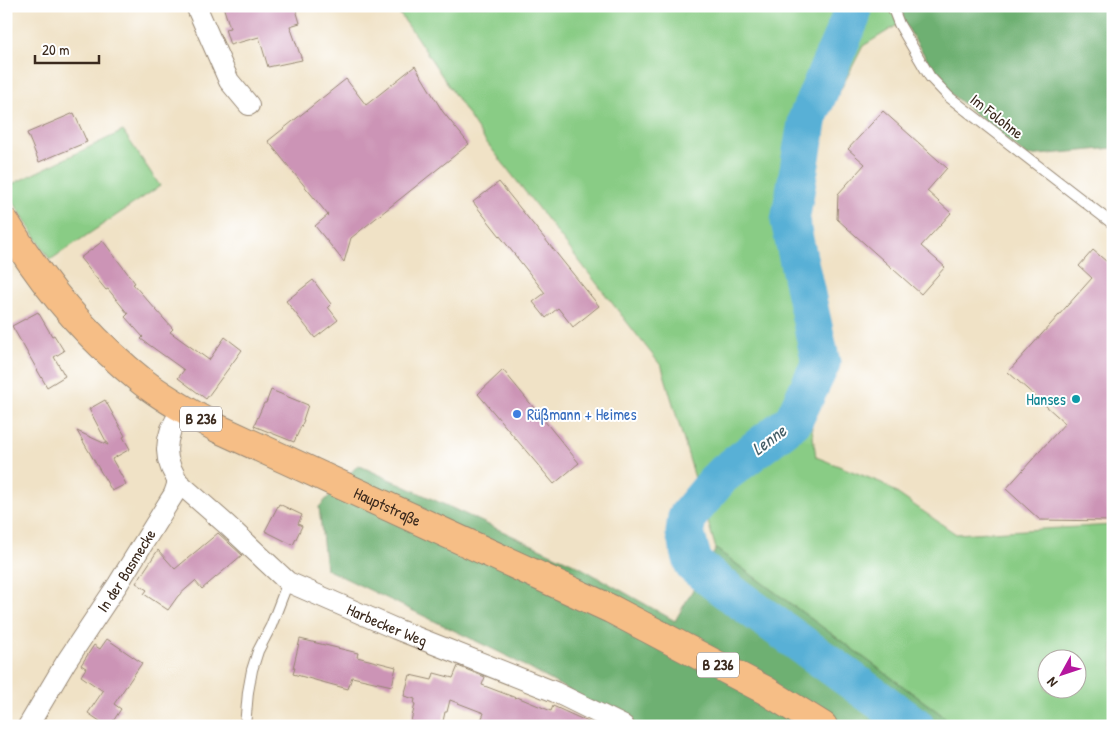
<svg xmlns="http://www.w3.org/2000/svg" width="1119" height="732" font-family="'Patrick Hand',sans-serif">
<rect width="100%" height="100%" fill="#fff"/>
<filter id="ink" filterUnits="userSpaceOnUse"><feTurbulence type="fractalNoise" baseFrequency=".02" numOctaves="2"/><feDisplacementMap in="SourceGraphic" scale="10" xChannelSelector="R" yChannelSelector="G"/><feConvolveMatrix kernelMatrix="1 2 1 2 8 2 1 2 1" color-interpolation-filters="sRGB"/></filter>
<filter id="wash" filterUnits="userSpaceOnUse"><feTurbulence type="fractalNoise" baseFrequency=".0096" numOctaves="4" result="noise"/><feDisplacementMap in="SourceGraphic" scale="20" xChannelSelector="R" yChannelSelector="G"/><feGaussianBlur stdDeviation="1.12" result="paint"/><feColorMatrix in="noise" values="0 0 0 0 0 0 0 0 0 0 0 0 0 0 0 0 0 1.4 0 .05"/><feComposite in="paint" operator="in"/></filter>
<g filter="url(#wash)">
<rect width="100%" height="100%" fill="#f0e2c6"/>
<!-- green -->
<g fill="#89cc85" stroke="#627b52" fill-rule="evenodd">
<path d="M 394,6 L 889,6 L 899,24 L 863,46 L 778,212 L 802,359 L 816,457 L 882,483 L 956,534 L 1113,525 L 1113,726 L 957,726 L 716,549 L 662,367 L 484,139 L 415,35 ZM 1046,660 L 1076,660 L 1076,690 L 1046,690 Z"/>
<path d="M 123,131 L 160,186 L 50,260 L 6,190 L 6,187 Z"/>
</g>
<!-- forest -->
<g fill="#6eb072" stroke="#546d48">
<path d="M 894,6 L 1113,6 L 1113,148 L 1027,156 L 946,90 Z"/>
<path d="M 358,465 L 576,565 L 675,621 L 716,549 L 957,726 L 634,726 L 503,654 L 326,569 L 319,507 Z"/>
</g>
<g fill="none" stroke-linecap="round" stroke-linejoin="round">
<!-- river -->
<path stroke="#59b0d6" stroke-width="39" d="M 852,6 L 851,17 L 808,117 L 790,221 L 821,363 L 793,421 L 721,476 L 687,517 L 685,533 L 694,565 L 729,592 L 915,726"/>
</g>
<g id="blocks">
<!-- building -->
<g fill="#cc94b6">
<path d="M 223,6 L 295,6 L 300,23 L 290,26 L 302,60 L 268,67 L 259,37 L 230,45 L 225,29 L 230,28 Z"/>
<path d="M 415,66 L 443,112 L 469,144 L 351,238 L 344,262 L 315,226 L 328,215 L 268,141 L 346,79 L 366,105 Z"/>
<path d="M 883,111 L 947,168 L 927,191 L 951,213 L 921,246 L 945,267 L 921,294 L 837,219 L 838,194 L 865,164 L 848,149 Z"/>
<path d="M 74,113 L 87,142 L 39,162 L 27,133 Z"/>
<path d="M 499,182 L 599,306 L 573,327 L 558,308 L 546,318 L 533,302 L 545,293 L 473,202 Z"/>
<path d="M 103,241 L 135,283 L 133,284 L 173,329 L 170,332 L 209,360 L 225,337 L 242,350 L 206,399 L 178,378 L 184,370 L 141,339 L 143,337 L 125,317 L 128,314 L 108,289 L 106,290 L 80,258 Z"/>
<path d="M 1093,250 L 1113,267 L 1113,521 L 1040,520 L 1006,489 L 1065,423 L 1008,372 L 1092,278 L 1079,266 Z"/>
<path d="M 313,280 L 331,304 L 328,307 L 338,320 L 315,338 L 286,301 Z"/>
<path d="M 38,312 L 52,336 L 54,335 L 64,351 L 54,357 L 65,376 L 47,387 L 12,326 Z"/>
<path d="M 503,370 L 579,463 L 554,484 L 478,394 Z"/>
<path d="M 271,390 L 308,405 L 303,420 L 304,420 L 294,442 L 254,426 L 264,403 L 266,403 Z"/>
<path d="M 105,400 L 125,436 L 123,437 L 130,449 L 112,459 L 126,484 L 112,491 L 77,431 L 108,445 L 89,409 Z"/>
<path d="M 279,504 L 302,515 L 298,524 L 302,526 L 293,545 L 265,531 Z"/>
<path d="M 218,533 L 242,555 L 202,589 L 195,581 L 178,596 L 168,610 L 144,594 L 147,590 L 136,583 L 158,550 L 175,569 Z"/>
<path d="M 107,639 L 142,663 L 114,704 L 121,709 L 110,726 L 107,726 L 88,713 L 103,691 L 81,676 L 86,668 L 81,665 L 94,645 L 100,649 Z"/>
<path d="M 300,639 L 358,653 L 357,657 L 396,667 L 392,686 L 352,677 L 348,689 L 293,674 L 295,668 L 293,668 Z"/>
<path d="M 458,666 L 485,677 L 482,685 L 516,698 L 517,697 L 551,711 L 553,706 L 597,726 L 479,726 L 484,713 L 450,700 L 447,712 L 445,712 L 442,726 L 429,726 L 411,721 L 415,704 L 414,704 L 415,699 L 404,696 L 410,675 L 432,680 L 434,673 L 453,678 Z"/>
</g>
</g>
</g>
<g filter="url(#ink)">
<use href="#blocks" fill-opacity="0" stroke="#968672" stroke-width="1"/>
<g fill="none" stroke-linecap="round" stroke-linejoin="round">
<defs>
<g id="service">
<path d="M 892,6 L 899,24 L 930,77 L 949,97 L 1113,224"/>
<path d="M 245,726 L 248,692 L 252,670 L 258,651 L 271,626 L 288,582"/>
</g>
<g id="minor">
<path d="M 196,6 L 229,81 L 249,105"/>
<path id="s1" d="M 182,408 L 171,429 L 168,440 L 167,450 L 168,459 L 171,468 L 178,482 L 226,524 L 288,582 L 396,629 L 555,692 L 624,726"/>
<path id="s2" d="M 28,726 L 66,662 L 118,584 L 167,505 L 174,494 L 178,482"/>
</g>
<g id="primary">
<path id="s3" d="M 6,223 C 42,284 88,338 143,382 C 166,400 192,414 217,428 L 611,609 L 765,690 L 823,726"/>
</g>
</defs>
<!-- service casing -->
<use href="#service" stroke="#968672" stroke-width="12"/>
<!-- minor casing -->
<use href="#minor" stroke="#968672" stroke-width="22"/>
<!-- primary casing -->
<use href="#primary" stroke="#968672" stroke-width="30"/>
<!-- service -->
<use href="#service" stroke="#fff" stroke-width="10"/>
<!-- minor -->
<use href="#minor" stroke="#fff" stroke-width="20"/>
<!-- primary -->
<use href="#primary" stroke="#f6be86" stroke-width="28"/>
</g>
</g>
<!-- markers -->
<circle fill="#0f9aa8" stroke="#fff" stroke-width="2" cx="1076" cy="399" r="5"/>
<circle fill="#3f7fe0" stroke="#fff" stroke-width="2" cx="517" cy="414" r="5"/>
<g text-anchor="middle" stroke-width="4" stroke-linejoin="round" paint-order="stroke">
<!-- shield labels -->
<g fill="#fff" stroke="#766a62" stroke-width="1">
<rect x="180" y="406.5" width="42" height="25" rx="4"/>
<rect x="697" y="652.5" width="42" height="25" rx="4"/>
</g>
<g font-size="15" font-weight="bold" fill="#3b2a1e">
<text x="201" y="424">B 236</text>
<text x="718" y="670">B 236</text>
</g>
<!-- street labels -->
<g font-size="16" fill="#3b2a1e" stroke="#fff">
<text transform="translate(997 116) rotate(38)" y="6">Im Folohne</text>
<text dy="6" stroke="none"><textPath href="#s3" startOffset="486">Hauptstraße</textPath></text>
<text dy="6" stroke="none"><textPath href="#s2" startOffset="184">In der Basmecke</textPath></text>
<text dy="6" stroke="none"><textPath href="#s1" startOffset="336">Harbecker Weg</textPath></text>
</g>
<!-- culture labels -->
<g font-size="16" fill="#0d838f" stroke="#fff" text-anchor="end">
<text x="1066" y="405">Hanses</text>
</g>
<!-- shop labels -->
<g font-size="16" fill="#366cbe" stroke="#fff" text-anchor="start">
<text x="527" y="420">Rüßmann + Heimes</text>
</g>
<!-- water labels -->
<g font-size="18" font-style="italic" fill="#476068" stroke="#fff">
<text transform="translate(769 440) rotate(-37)" y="6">Lenne</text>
</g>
</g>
<!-- margin -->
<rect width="1119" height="732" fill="none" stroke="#fff" stroke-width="25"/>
<!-- north arrow -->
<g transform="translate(1062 674) rotate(230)"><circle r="24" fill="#ffffff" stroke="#b1aaa5"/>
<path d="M0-4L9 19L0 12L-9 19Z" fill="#b5179e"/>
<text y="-8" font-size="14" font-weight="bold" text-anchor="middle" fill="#3b2a1e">N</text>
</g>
<!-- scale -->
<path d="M35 55v8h64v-8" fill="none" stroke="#3b2a1e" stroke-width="2.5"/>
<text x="42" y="55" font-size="15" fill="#3b2a1e" stroke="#ffffff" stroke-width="4" paint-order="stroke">20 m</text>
</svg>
